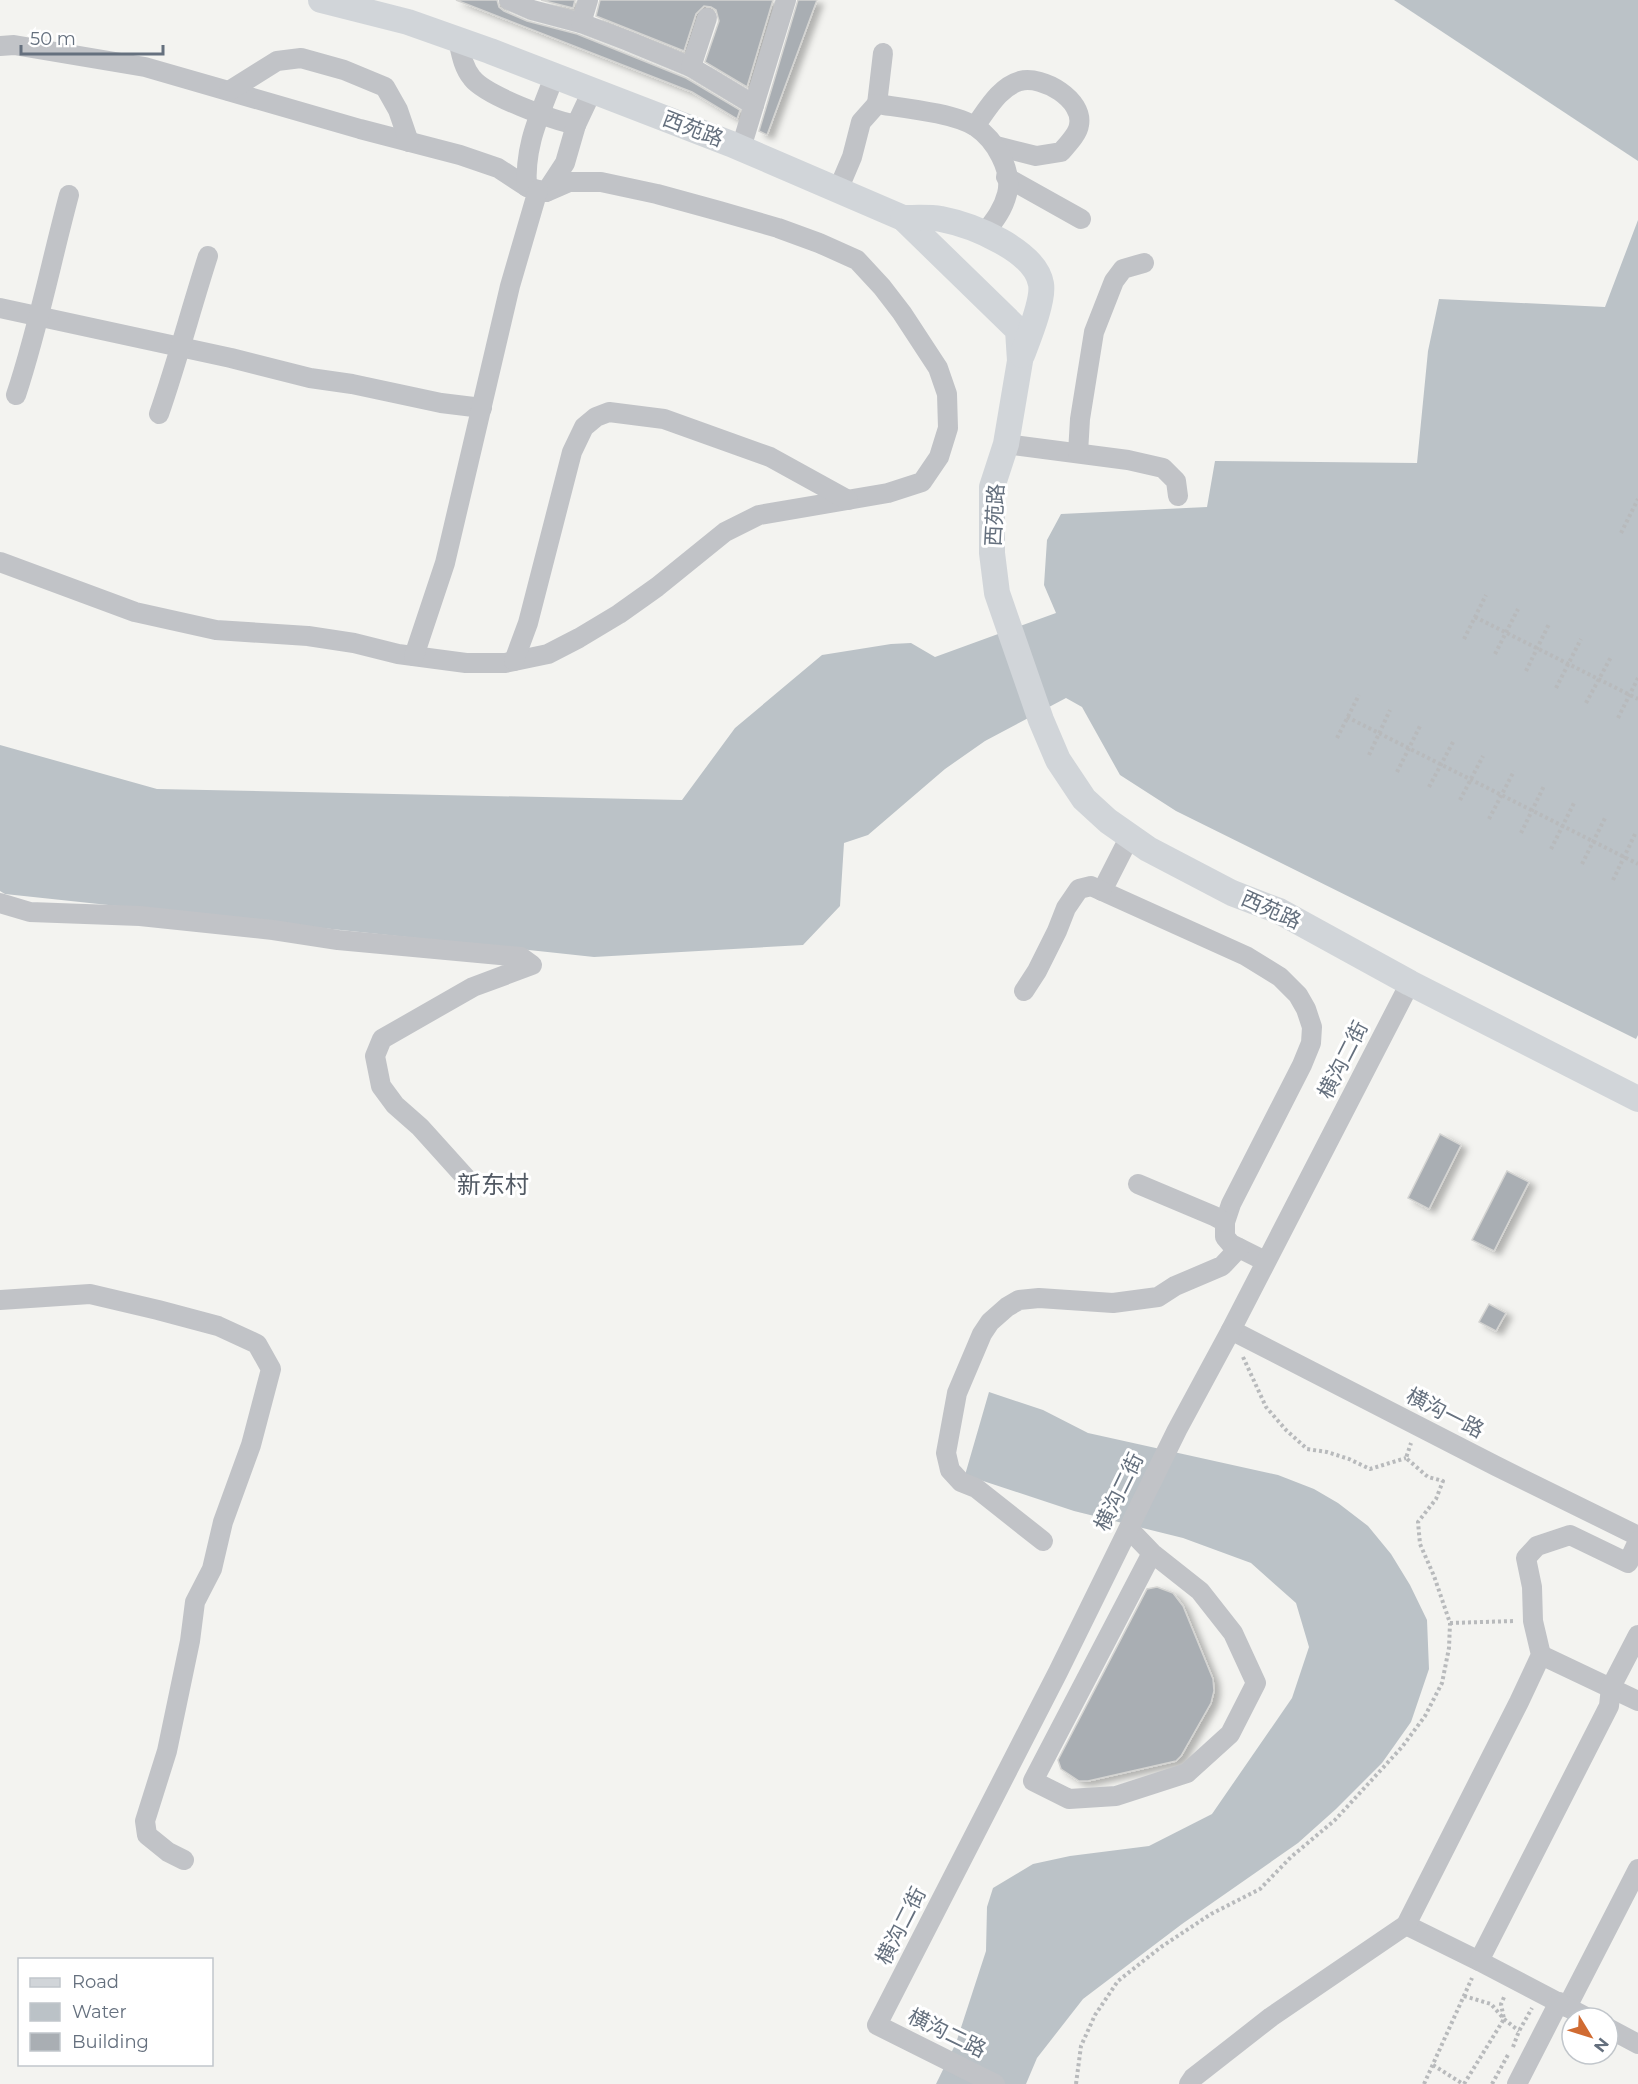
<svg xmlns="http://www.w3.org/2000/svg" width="1638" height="2084" font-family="Montserrat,'Noto Sans SC',sans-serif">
<defs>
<filter id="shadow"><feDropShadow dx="6" dy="4" stdDeviation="3" flood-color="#0004"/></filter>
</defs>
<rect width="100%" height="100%" fill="#f3f3f0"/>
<!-- water -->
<g fill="#bbc2c7">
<path d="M 1394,0 L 1638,0 L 1638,161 Z"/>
<path d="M 1638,220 L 1638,1035 L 1636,1039 L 1176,811 L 1120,775 L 1082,707 L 1066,698 L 985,741 L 945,769 L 868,835 L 844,843 L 840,906 L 803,945 L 594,957 L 5,894 L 0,891 L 0,745 L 157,789 L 682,800 L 735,728 L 822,655 L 891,644 L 911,643 L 935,657 L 1056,613 L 1044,585 L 1047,540 L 1061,514 L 1207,507 L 1215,461 L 1417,463 L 1428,351 L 1439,299 L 1605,307 Z"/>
<path d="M 989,1392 L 1043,1410 L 1088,1433 L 1278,1475 L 1314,1489 L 1338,1503 L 1368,1526 L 1391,1554 L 1410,1585 L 1427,1620 L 1429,1669 L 1411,1722 L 1382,1763 L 1336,1809 L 1298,1843 L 1182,1924 L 1083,1999 L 1037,2058 L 1026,2084 L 936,2084 L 956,2043 L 986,1951 L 987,1907 L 993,1888 L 1033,1864 L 1070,1856 L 1149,1846 L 1212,1814 L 1292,1698 L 1309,1647 L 1296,1603 L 1251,1563 L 1183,1538 L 1074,1511 L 965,1475 Z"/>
</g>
<!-- building -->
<g fill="#a9aeb3" stroke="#d4d4d2" stroke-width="1.5" filter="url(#shadow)">
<path d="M 456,0 L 497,0 L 499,7 L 504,11 L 527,21 L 577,34 L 686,78 L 740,110 L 737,119 L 692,92 Z"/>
<path d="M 541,0 L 575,0 L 573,8 Z"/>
<path d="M 600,0 L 773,0 L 747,87 L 705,62 L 719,21 L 716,10 L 711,7 L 704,6 L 696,14 L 684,51 L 596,16 Z"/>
<path d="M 798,0 L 817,0 L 767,135 L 759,131 Z"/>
<path d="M 1440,1134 L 1461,1145 L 1429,1209 L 1408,1198 Z"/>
<path d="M 1507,1171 L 1529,1182 L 1494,1251 L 1472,1240 Z"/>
<path d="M 1489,1304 L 1506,1313 L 1496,1331 L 1479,1322 Z"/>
<path d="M 1157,1587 L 1173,1593 L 1183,1606 L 1213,1679 L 1214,1691 L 1211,1703 L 1181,1756 L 1176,1761 L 1088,1781 L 1079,1781 L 1061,1769 L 1058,1760 L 1147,1589 Z"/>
</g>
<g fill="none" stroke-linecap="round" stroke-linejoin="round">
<!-- path -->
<g stroke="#b8babc" stroke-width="4" stroke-dasharray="3 3" stroke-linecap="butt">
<path d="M 1621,533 L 1638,499"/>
<path d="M 1475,617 L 1638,699"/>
<path d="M 1464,639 L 1486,595"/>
<path d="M 1495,654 L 1518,609"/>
<path d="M 1526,671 L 1549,624"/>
<path d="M 1556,688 L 1581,639"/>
<path d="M 1586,703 L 1611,657"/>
<path d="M 1347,717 L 1638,864"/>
<path d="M 1618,718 L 1638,678"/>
<path d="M 1337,738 L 1359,695"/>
<path d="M 1369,755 L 1390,710"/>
<path d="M 1397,772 L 1421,724"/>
<path d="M 1429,787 L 1453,742"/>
<path d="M 1460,800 L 1483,756"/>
<path d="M 1489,819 L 1514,771"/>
<path d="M 1521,833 L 1544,786"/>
<path d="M 1551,849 L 1575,801"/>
<path d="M 1582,864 L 1605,818"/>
<path d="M 1613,880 L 1636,832"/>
<path d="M 1243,1357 L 1266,1407 L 1286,1430 L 1307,1449 L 1327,1452 L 1349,1459 L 1370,1469 L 1406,1458"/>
<path d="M 1450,1623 L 1515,1621"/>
<path d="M 1464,1996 L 1491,2004 L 1504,2019 L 1519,2031"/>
<path d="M 1513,2047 L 1519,2031 L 1532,2008"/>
<path d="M 1433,2065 L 1463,2084"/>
<path d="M 1076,2084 L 1081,2046 L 1095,2015 L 1118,1981 L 1161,1947 L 1211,1914 L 1260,1889 L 1291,1857 L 1335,1820 L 1402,1747 L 1425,1716 L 1442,1683 L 1449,1648 L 1450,1623 L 1434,1576 L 1420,1544 L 1418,1522 L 1436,1499 L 1443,1481 L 1428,1477 L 1406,1458 L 1411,1443"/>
<path d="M 1424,2084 L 1472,1978"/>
<path d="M 1464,2084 L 1504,2019 L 1501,2004 L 1505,1995"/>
<path d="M 1492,2084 L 1509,2053"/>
</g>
<!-- minor -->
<g stroke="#c1c3c7" stroke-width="20">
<path d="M 509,0 L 532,10 L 581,23 L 628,41 L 691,67 L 754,105"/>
<path d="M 581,23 L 588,0"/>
<path d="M 458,40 C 461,53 463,67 472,78 C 486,96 553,120 576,125 L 592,91"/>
<path d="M 0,46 L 14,45 L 145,67 L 360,129 L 460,155 L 498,168 L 527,187 L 538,190 L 546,192 L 569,182 L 601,182 L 657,194 L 719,211 L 778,228 L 819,243 L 857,260 L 882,287 L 902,313 L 938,368 L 947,394 L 948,428 L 939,457 L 922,482 L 888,493 L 759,515 L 725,532 L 657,587 L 619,614 L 579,638 L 548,654 L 505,663 L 466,663 L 398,654 L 354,643 L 308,636 L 216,630 L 135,612 L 0,562"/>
<path d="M 691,67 L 707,18"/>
<path d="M 229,91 L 277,61 L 301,58 L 344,70 L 385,87 L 398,110 L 409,142"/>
<path d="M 877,104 L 883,53"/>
<path d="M 975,126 C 987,110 999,87 1020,81 C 1043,75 1084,100 1079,125 C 1078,134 1067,145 1061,152 L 1036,156 L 996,146"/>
<path d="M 741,148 L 786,0"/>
<path d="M 1006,177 L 1081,219"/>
<path d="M 527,187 C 524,145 540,115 554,77"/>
<path d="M 838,190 L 852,157 L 861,122 L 877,104 C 903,108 955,113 976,127 C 995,140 1013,170 1007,194 C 1003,210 994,221 984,234"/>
<path d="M 546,192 L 565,163 L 576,125"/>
<path d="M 0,308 L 231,358 L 310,378 L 352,384 L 441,403 L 482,408"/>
<path d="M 16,395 C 38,329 51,262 69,195"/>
<path d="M 159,414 C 177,362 191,309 208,256"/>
<path d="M 1006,444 L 1128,460 L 1163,468 L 1176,481 L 1178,496"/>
<path d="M 1078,453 L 1080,419 L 1094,332 L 1114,281 L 1123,269 L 1144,263"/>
<path d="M 414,656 L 445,563 L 510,286 L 538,190"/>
<path d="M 514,661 L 528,623 L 572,452 L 584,427 L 596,417 L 609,412 L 664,419 L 770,457 L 848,500"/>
<path d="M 1130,836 L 1102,891 L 1246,956 L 1280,977 L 1298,995 L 1306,1009 L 1312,1027 L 1311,1043 L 1302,1065 L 1231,1204 L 1225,1222 L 1225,1237 L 1231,1244 L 1265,1261"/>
<path d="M 0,903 L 30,912 L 140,916 L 273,930 L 338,940 L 521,957 L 532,965 L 473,987 L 382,1039 L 375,1056 L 381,1086 L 395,1105 L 420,1127 L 466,1178"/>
<path d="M 1024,991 L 1037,971 L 1057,931 L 1066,908 L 1079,889 L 1091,886 L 1102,891"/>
<path d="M 1138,1184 L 1214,1216 L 1225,1222"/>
<path d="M 0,1300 L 90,1294 L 158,1310 L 218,1326 L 257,1344 L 271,1369 L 251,1445 L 223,1522 L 212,1569 L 195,1602 L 190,1641 L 167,1751 L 145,1821 L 147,1835 L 168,1852 L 184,1860"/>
<path d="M 1231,1330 L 1496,1466 L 1638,1536"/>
<path d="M 1129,1529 L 1152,1553 L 1200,1591 L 1233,1633 L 1256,1683 L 1230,1734 L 1187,1773 L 1116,1796 L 1069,1799 L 1033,1781 L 1152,1553"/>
<path d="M 1043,1541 L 976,1488 L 961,1482 L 950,1470 L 946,1453 L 957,1393 L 982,1334 L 990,1322 L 1007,1307 L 1019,1300 L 1039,1298 L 1113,1303 L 1158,1297 L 1175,1286 L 1222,1266 L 1239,1248"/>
<path d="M 1541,1655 L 1638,1701"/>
<path d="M 1406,1925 L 1479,1961"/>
<path d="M 1567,2007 L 1638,1869"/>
<path d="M 1588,2018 L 1479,1961 L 1609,1706 L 1611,1687 L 1638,1635"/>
<path d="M 1608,2028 L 1638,2044"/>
<path d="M 995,2084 L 877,2025 L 1058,1672 L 1177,1430 L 1231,1330 L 1410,983"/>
<path d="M 1189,2084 L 1193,2078 L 1271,2017 L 1406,1925 L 1519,1702 L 1541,1655 L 1533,1621 L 1532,1587 L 1526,1558 L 1537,1546 L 1570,1535 L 1628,1563 L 1638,1541"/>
<path d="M 1517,2084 L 1559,2002"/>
</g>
<!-- major -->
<g stroke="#d1d5d9" stroke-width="26">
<path d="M 321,0 L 408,22 L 490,51 L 731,144 L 903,218 L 1018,330 L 1020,361 L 1006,444 L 992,487 L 992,553 L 997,593 L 1041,720 L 1058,760 L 1084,799 L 1108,821 L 1148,849 L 1232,893 L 1279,911 L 1410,983 L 1638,1099"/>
<path d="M 903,218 C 915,218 929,217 941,219 C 972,225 1035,250 1041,284 C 1044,300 1028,339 1022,355"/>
</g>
</g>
<g text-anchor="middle" stroke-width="6" stroke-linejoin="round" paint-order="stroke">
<!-- street labels -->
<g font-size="21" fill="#65707e" stroke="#fff">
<text transform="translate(693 129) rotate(21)" y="7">西苑路</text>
<text transform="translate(995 515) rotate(-87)" y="7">西苑路</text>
<text transform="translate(1271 910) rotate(24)" y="7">西苑路</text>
<text transform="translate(1343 1060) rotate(-63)" y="7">横沟二街</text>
<text transform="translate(1445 1413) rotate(27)" y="7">横沟一路</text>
<text transform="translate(1119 1492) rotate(-64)" y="7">横沟二街</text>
<text transform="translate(901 1926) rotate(-63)" y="7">横沟二街</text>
<text transform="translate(947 2033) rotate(26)" y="7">横沟二路</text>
</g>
<!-- quarter labels -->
<g font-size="24" fill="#525a64" stroke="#fff">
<text x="493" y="1193">新东村</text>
</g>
</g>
<!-- legend -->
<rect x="18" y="1958" width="195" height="108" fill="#ffffff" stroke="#c1c6cb" stroke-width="1.5"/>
<rect x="30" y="1978" width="30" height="9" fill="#d1d5d9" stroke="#c1c6cb" stroke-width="1.5"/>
<text x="72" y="1988" font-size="18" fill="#65707e">Road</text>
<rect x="30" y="2003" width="30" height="18" fill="#bbc2c7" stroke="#c1c6cb" stroke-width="1.5"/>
<text x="72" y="2018" font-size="18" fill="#65707e">Water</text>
<rect x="30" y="2033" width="30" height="18" fill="#a9aeb3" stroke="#c1c6cb" stroke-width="1.5"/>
<text x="72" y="2048" font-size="18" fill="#65707e">Building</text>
<!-- north arrow -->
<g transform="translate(1590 2036) rotate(128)"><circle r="28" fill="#ffffff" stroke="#c1c6cb" stroke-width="1.5"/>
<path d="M0-4.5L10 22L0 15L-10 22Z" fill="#d06b32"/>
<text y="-9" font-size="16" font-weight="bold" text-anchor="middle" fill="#65707e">N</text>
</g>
<!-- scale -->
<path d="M21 45v9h142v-9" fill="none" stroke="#65707e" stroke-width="3"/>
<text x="30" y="45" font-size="18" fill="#65707e" stroke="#ffffff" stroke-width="4.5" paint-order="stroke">50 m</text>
</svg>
